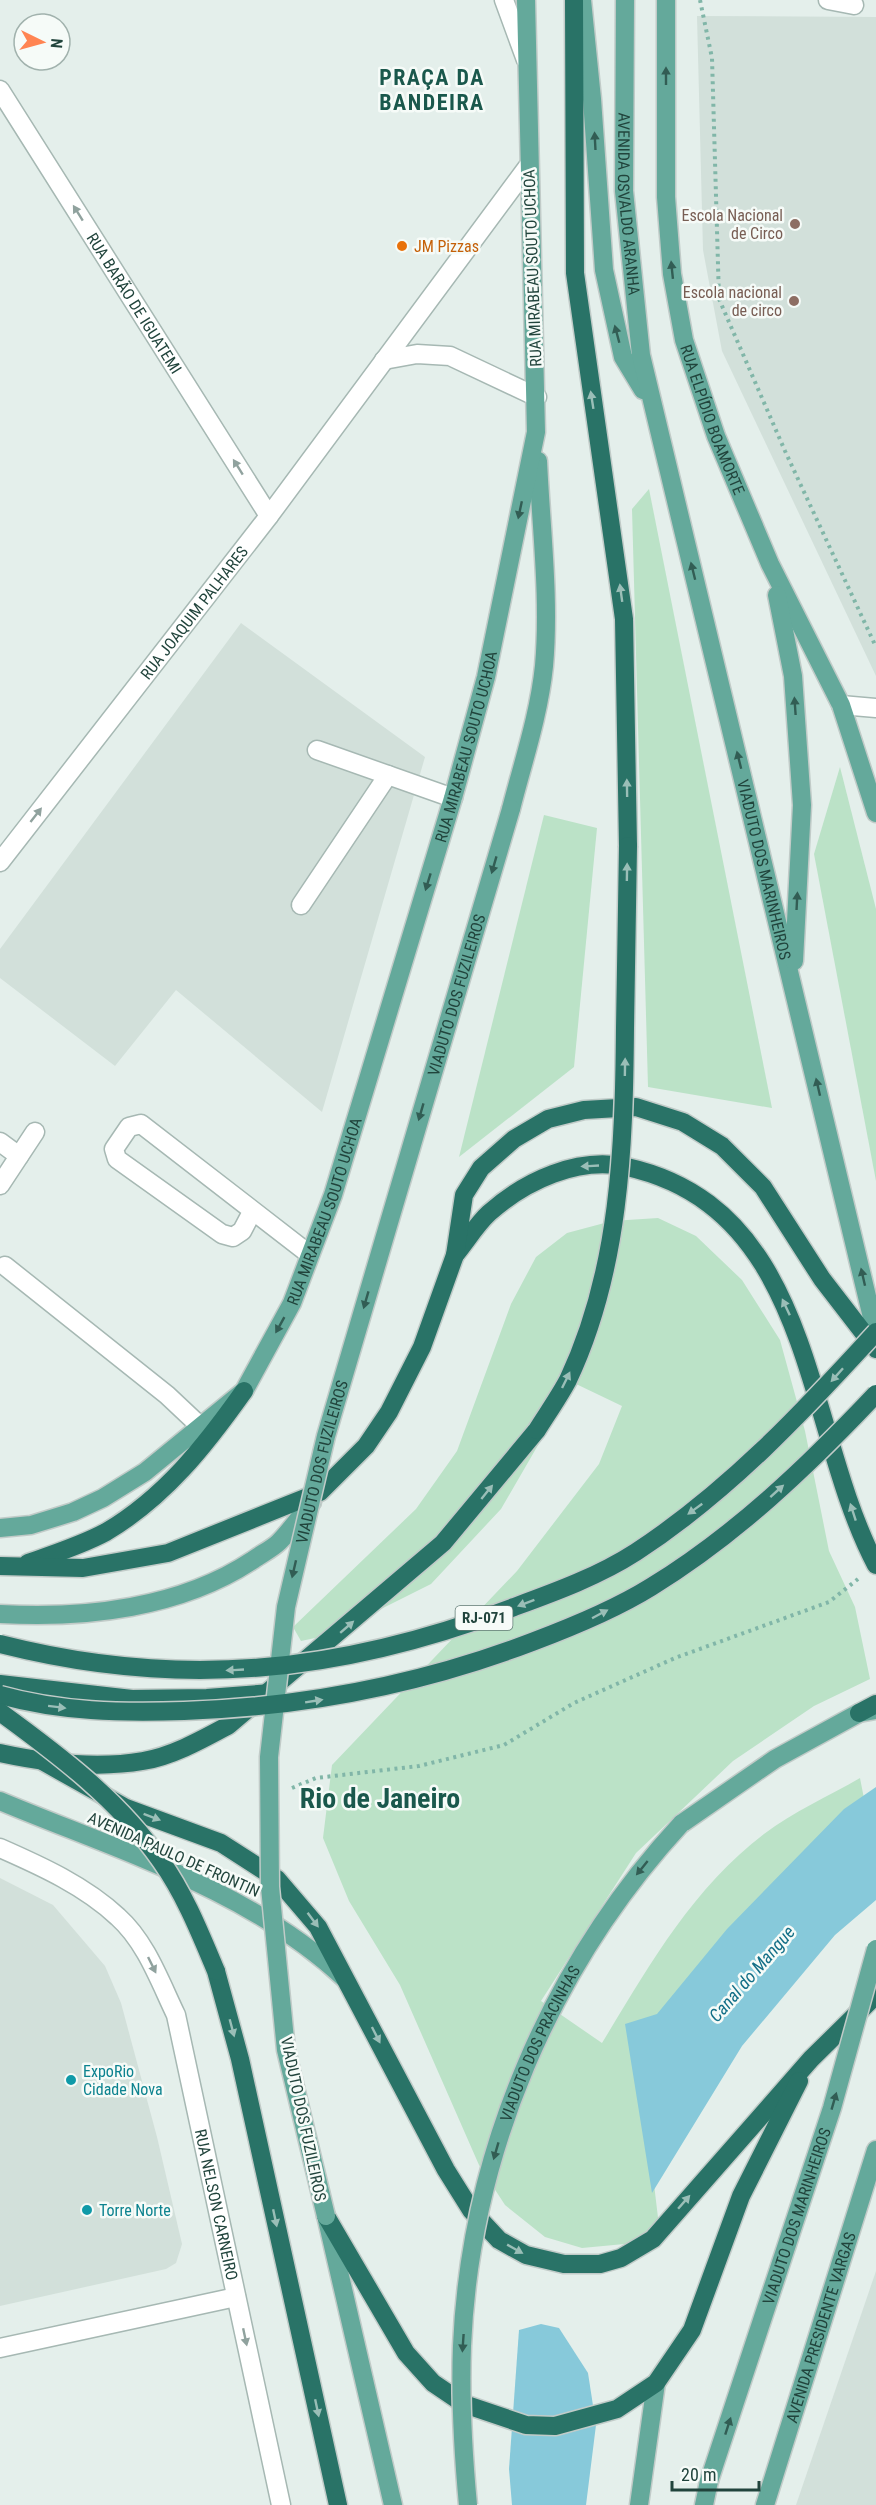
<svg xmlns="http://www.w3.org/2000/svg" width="876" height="2505" font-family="'Roboto Condensed',sans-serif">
<rect width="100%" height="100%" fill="#e4efeb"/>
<!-- built -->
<g fill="#d2e0da">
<path d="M 697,16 L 876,17 L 876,676 L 722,351 L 703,250 Z"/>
<path d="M 241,623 L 425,757 L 322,1112 L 176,990 L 115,1066 L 0,978 L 0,949 Z"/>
<path d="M 0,1878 L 53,1905 L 105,1966 L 121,2003 L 157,2137 L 182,2244 L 176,2263 L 166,2269 L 0,2306 Z"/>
<path d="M 876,2271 L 876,2505 L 796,2505 Z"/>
</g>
<!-- green -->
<g fill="#bbe2c7">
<path d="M 649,489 L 772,1108 L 648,1087 L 632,509 Z"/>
<path d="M 840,767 L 876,909 L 876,1181 L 814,854 Z"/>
<path d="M 544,815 L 597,828 L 574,1067 L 459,1157 Z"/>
<path d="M 658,1218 L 696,1236 L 742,1280 L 780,1340 L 805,1431 L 829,1551 L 855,1607 L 870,1679 L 814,1706 L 733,1761 L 636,1853 L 541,2001 L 602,2043 C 649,1966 691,1890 764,1834 C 793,1812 829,1796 860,1778 L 867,1814 L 638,2050 L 659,2226 L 635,2243 L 582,2248 L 545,2237 L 505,2205 L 479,2165 L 400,1985 L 349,1901 L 323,1838 L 332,1765 L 517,1571 L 599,1464 L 622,1406 L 574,1383 L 501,1509 L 431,1584 L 329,1635 L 301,1641 L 293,1627 L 416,1509 L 457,1451 L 511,1304 L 536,1257 L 567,1233 L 612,1221 Z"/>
</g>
<!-- water -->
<g fill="#87c9da">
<path d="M 876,1787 L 876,1900 L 835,1935 L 742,2046 L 652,2193 L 625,2024 L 657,2014 L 727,1929 L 844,1809 Z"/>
<path d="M 541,2324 L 559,2328 L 588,2373 L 596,2425 L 586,2505 L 512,2505 L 509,2469 L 519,2330 Z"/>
</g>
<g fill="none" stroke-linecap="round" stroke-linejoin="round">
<defs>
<g id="minor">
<path d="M 504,0 L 526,60"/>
<path d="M 828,0 L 854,5"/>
<path id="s1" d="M 0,90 L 269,516"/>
<path d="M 384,360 L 417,354 L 450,356 L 537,397"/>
<path d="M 841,705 L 876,708"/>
<path d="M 317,750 L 453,798"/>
<path id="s2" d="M 0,862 L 269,516 L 529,165"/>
<path d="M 301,905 L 388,775"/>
<path d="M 0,1142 L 19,1156"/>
<path d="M 0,1185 L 35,1132"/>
<path d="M 252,1212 L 242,1231 L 233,1237 L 222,1234 L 117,1159 L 114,1149 L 129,1127 L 141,1124 L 309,1254"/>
<path d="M 5,1266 L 167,1395 L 201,1427"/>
<path id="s3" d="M 0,1848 C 41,1866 85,1886 118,1917 C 146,1942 160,1982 176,2015 L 281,2505"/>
<path d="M 0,2348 L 236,2297"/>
</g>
<g id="major">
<path d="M 582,0 L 592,99 L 604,270 L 623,357 L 643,390"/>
<path id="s4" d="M 625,0 L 624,191 L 641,355 L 876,1334"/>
<path id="s5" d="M 666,0 L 666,197 L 672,274 L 684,340 L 716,436 L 770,564 L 841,705 L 876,813"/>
<path d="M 777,595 L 793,676 L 802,805 L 794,961"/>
<path d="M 511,809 C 523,762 539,715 544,666 C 550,599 541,528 538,461"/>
<path id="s6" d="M 0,1528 L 31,1525 L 73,1512 L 103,1498 L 145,1472 L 244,1391 L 292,1303 L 333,1195 L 453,798 L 486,677 L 536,432 L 526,0"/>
<path d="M 0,1614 C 85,1619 181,1608 253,1560 C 261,1554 272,1549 279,1542 C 291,1530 301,1515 312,1502"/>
<path d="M 0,1801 C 117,1850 250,1890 344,1978"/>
<path d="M 681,1824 L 775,1759 L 859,1713 L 875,1710"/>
<path d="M 327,2220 L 393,2505"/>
<path d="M 639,2505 L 656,2383"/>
<path d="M 704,2505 L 709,2481"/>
<path id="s7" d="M 765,2505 L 876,2150"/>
</g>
<g id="highway">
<path d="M 574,0 L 575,273 L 624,619 L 628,846"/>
<path d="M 455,1255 C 466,1242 476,1225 489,1213 C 525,1181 578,1156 627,1167 C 815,1209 803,1427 876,1565"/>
<path d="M 28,1563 C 54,1554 82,1545 106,1532 C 165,1497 205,1446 244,1391"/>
<path d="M 0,1566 L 83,1568 L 168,1553 L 320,1492 L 366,1446 L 389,1412 L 422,1347 L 455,1255 L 464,1195 L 481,1168 L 514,1139 L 548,1119 L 584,1110 L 636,1107 L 683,1122 L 722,1146 L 763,1187 L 822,1279 L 876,1349"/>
<path d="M 0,1684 L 132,1699 L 207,1698 L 271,1693"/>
<path d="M 859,1713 L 876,1704"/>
<path d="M 0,1753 C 46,1763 97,1769 143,1761 C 173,1756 203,1739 229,1725 L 443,1543 L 537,1430"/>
<path d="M 44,1762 L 126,1808 L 221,1843 L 277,1879 L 318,1927 L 446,2170 L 471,2210 L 499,2240 L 526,2255 L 564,2264 L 600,2264 L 621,2258 L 653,2239 L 811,2059 L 876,1995"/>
<path d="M 216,1971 L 240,2059 L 338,2505"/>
<path d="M 326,2216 L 406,2353 L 433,2383 L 464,2404 L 526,2425 L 555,2426 L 617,2409 L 656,2383 L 692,2330 L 741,2196 L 799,2081"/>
</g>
</defs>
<!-- minor casing -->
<use href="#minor" stroke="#a6b8b3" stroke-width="21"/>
<!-- major casing -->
<use href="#major" stroke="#c1cbc8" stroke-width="21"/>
<!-- highway casing -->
<use href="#highway" stroke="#c1cbc8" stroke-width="21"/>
<!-- path -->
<g stroke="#81b6a8" stroke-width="4" stroke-dasharray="3 4.5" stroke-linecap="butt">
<path d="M 700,0 L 712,58 L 719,299 L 785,451 L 876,647"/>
<path d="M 292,1788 L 316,1778 L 419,1766 L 504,1745 L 574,1703 L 675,1658 L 829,1602 L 858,1579"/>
</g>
<!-- minor -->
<use href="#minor" stroke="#fff" stroke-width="18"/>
<!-- major -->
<use href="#major" stroke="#64a99b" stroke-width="18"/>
<!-- highway -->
<use href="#highway" stroke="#297367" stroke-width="18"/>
<defs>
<g id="major-bridge">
<path id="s8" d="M 326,2216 L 286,2050 L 270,1887 L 269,1757 L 286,1607 L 326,1436 L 511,809"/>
<path id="s9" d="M 709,2481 L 832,2108 L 876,1949"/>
<path id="s10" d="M 468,2505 C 463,2452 460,2399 462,2346 C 470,2154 551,1965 681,1824"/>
</g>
<g id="highway-bridge">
<path d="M 537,1430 C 547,1414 559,1397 568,1380 C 620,1270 624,1147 625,1028 C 626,968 627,907 628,846"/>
<path d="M 0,1644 C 180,1690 341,1673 514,1607 C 555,1592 599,1576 636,1552 C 728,1492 802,1413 876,1332"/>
<path d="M 0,1695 C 60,1712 122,1713 184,1711 C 304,1707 419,1685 532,1642 C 572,1627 614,1610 651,1587 C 736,1535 808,1466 876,1394"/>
<path d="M 0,1712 C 59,1755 119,1800 161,1861 C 185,1895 200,1933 216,1971"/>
</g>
</defs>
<!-- major-bridge casing -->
<use href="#major-bridge" stroke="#c1cbc8" stroke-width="21" stroke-linecap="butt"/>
<!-- highway-bridge casing -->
<use href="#highway-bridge" stroke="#c1cbc8" stroke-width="21" stroke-linecap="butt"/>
<!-- major-bridge -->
<use href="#major-bridge" stroke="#64a99b" stroke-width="18"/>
<!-- highway-bridge -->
<use href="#highway-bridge" stroke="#297367" stroke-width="18"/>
</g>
<!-- one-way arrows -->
<defs><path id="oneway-solid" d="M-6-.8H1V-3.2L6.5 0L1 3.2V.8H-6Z" transform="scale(1.5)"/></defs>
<g fill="#325d54">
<use href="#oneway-solid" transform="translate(666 76) rotate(-90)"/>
<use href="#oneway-solid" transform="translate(595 141) rotate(-93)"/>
<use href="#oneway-solid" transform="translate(672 270) rotate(-96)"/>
<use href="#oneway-solid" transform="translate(617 334) rotate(-105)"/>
<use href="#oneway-solid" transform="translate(520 510) rotate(102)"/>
<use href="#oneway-solid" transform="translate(693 571) rotate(-104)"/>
<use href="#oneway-solid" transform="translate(795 706) rotate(-94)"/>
<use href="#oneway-solid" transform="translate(739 760) rotate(-104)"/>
<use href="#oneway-solid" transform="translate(494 865) rotate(106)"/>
<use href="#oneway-solid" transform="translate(428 882) rotate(107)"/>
<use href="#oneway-solid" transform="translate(797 901) rotate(-87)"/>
<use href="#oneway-solid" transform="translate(818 1087) rotate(-103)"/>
<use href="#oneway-solid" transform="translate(421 1112) rotate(106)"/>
<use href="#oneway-solid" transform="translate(863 1277) rotate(-103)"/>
<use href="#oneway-solid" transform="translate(366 1300) rotate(106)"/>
<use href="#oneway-solid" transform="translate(280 1325) rotate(119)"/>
<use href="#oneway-solid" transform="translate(294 1569) rotate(103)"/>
<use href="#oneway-solid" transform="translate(642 1868) rotate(129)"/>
<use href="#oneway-solid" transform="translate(834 2101) rotate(-74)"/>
<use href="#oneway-solid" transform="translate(496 2151) rotate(106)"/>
<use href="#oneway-solid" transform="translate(463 2343) rotate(94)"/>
<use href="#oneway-solid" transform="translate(728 2426) rotate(-72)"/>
</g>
<g fill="#90a29e">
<use href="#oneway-solid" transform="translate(78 213) rotate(-122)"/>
<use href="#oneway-solid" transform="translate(238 467) rotate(-122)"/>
<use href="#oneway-solid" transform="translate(36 815) rotate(-52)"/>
<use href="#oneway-solid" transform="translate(152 1965) rotate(64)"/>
<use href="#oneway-solid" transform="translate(245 2337) rotate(78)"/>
</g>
<g fill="#9abeb7">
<use href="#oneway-solid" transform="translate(592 400) rotate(-99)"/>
<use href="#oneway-solid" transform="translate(621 593) rotate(-98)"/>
<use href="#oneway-solid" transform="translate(627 788) rotate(-91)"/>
<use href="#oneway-solid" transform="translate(627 872) rotate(-89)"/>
<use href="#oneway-solid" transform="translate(625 1067) rotate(-89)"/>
<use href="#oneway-solid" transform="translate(590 1166) rotate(177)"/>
<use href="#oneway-solid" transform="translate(786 1307) rotate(-115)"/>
<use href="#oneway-solid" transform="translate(837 1375) rotate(132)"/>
<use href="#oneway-solid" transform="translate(566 1380) rotate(-64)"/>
<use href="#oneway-solid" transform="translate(777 1491) rotate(-42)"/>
<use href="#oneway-solid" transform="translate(487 1492) rotate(-51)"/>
<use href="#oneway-solid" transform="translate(695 1509) rotate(144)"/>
<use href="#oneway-solid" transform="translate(853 1512) rotate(-108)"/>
<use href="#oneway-solid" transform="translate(526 1603) rotate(159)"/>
<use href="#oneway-solid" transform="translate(600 1614) rotate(-28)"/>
<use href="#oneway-solid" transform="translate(347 1627) rotate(-41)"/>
<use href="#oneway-solid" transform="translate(235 1670) rotate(177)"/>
<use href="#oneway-solid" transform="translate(314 1701) rotate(-9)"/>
<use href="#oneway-solid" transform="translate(57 1707) rotate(7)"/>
<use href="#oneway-solid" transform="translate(152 1817) rotate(21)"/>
<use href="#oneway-solid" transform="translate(313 1920) rotate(53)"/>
<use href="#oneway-solid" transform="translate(232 2028) rotate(75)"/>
<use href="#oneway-solid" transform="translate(376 2035) rotate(63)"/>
<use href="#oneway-solid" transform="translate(684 2202) rotate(-49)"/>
<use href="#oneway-solid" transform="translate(275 2218) rotate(78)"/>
<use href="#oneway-solid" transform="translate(515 2249) rotate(29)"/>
<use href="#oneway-solid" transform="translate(317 2408) rotate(78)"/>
</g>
<!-- markers -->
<g fill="#8d6e63" stroke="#f6fbf8" stroke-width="2">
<circle cx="795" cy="224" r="6"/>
<circle cx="794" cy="301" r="6"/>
</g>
<circle fill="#e8710a" stroke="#f6fbf8" stroke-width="2" cx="402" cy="246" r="6"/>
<g fill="#0f9aa8" stroke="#f6fbf8" stroke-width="2">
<circle cx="71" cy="2080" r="6"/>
<circle cx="87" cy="2210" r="6"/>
</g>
<g text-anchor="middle" stroke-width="5" stroke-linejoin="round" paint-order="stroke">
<!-- shield labels -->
<rect fill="#f6fbf8" stroke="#617b74" stroke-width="1.5" x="455.5" y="1606" width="57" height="24" rx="4.5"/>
<g font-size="15" font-weight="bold" fill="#21443c">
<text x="484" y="1623">RJ-071</text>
</g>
<!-- street labels -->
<g font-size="16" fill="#21443c" stroke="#f6fbf8">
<text dy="6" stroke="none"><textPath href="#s4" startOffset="204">AVENIDA OSVALDO ARANHA</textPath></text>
<text transform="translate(532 268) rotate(-92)" y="6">RUA MIRABEAU SOUTO UCHOA</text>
<text dy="6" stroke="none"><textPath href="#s1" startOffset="252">RUA BARÃO DE IGUATEMI</textPath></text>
<text dy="6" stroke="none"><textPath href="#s5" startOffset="426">RUA ELPÍDIO BOAMORTE</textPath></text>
<text dy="6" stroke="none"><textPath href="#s2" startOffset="316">RUA JOAQUIM PALHARES</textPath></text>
<text dy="6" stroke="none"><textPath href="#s6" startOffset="969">RUA MIRABEAU SOUTO UCHOA</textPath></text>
<text dy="6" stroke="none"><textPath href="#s4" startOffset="885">VIADUTO DOS MARINHEIROS</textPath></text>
<text dy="6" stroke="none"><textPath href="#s8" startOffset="1251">VIADUTO DOS FUZILEIROS</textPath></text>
<text dy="6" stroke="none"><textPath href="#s6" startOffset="483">RUA MIRABEAU SOUTO UCHOA</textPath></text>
<text dy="6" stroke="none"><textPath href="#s8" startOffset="765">VIADUTO DOS FUZILEIROS</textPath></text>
<text transform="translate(174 1854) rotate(24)" y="6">AVENIDA PAULO DE FRONTIN</text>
<text dy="6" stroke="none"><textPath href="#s10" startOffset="474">VIADUTO DOS PRACINHAS</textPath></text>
<text transform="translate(304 2119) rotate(78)" y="6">VIADUTO DOS FUZILEIROS</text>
<text dy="6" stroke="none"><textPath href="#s3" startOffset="446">RUA NELSON CARNEIRO</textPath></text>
<text dy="6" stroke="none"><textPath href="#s9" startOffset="279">VIADUTO DOS MARINHEIROS</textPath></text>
<text dy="6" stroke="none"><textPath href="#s7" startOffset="186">AVENIDA PRESIDENTE VARGAS</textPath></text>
</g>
<!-- education labels -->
<g font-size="16" fill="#785e54" stroke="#f6fbf8" text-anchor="end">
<text x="783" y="221">Escola Nacional<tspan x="783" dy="18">de Circo</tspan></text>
<text x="782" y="298">Escola nacional<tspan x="782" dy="18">de circo</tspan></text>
</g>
<!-- food labels -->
<g font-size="16" fill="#c56008" stroke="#f6fbf8" text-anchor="start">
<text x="414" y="252">JM Pizzas</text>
</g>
<!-- culture labels -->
<g font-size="16" fill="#0d838f" stroke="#f6fbf8" text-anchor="start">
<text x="83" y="2077">ExpoRio<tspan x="83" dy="18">Cidade Nova</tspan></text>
<text x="99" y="2216">Torre Norte</text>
</g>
<!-- water labels -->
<g font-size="18" font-style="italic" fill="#136f87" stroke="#f6fbf8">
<text transform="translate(752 1974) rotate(-49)" y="6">Canal do Mangue</text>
</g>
<!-- district labels -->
<g font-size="22" font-weight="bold" letter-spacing="1.5" fill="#1a584c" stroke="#f6fbf8">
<text x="432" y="85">PRAÇA DA<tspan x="432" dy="25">BANDEIRA</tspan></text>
</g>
<!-- town labels -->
<g font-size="28" font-weight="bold" fill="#1a584c" stroke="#f6fbf8">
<text x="380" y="1808">Rio de Janeiro</text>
</g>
</g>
<!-- north arrow -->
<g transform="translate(42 42) rotate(95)"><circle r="28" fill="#f6fbf8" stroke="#a1b2ad" stroke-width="1.5"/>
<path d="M0-4.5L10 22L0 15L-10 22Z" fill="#ff8452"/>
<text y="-9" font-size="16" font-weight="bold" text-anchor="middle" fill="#21443c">N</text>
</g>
<!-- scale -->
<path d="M672 2481v9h87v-9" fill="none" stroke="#21443c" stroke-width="3"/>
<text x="681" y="2481" font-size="18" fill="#21443c" stroke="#f6fbf8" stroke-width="4.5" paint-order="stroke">20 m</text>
</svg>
